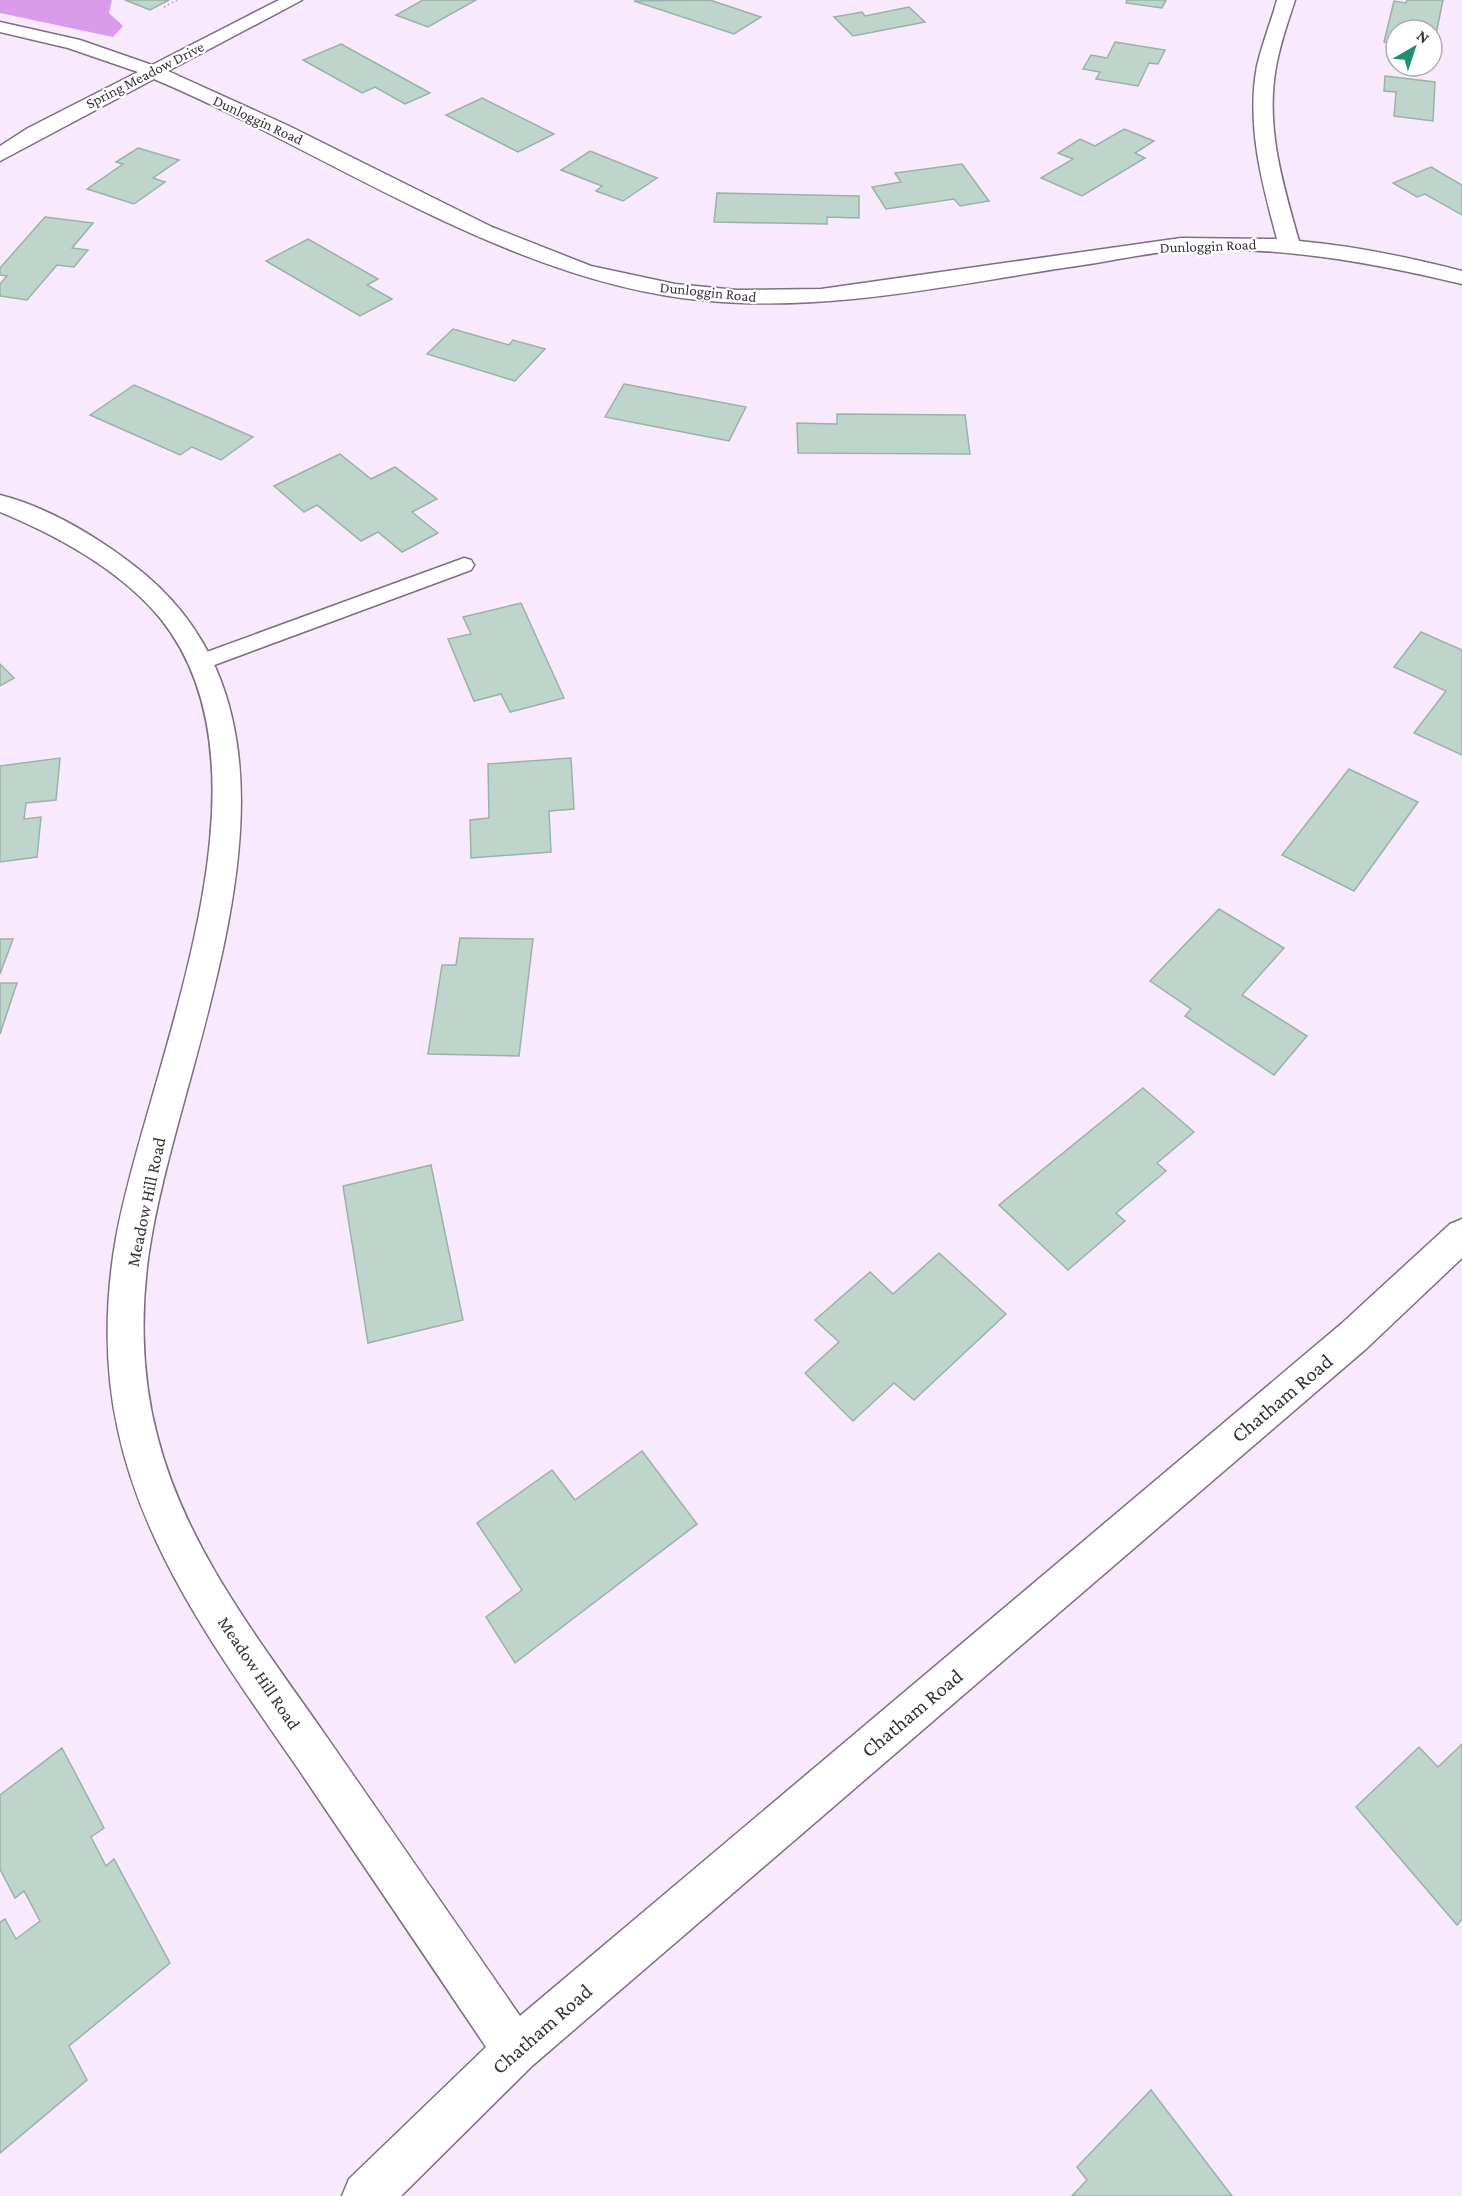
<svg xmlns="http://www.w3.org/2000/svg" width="1462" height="2196" font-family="'Crimson Pro',serif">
<rect width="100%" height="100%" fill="#f8eafc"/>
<!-- forest -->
<path fill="#da9beb" d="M 0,0 L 112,0 L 109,13 L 123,26 L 113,37 L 0,13 Z"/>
<!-- building -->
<g fill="#bdd5cb" stroke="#9bb2a9" stroke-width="1.5">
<path d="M 125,0 L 169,0 L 150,10 Z"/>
<path d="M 423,0 L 476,0 L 428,27 L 396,15 Z"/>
<path d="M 710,0 L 761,17 L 734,34 L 634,1 Z"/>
<path d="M 1127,0 L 1166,0 L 1162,8 L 1126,3 Z"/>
<path d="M 1407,0 L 1443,0 L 1433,49 L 1432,30 L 1396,30 L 1396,44 L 1384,42 L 1394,1 L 1406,3 Z"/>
<path d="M 909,7 L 925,22 L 853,36 L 834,17 L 862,12 L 865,16 Z"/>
<path d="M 1115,42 L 1165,50 L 1158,64 L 1149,63 L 1138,86 L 1096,79 L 1100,72 L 1083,69 L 1091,55 L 1107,58 Z"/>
<path d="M 341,44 L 430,93 L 405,104 L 375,87 L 362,93 L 303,60 Z"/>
<path d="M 1385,76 L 1435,82 L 1433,121 L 1394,116 L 1396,92 L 1384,91 Z"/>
<path d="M 482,98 L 554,134 L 518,152 L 446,115 Z"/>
<path d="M 1124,129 L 1154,141 L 1135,153 L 1145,158 L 1082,196 L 1041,178 L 1073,159 L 1058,153 L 1080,139 L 1095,146 Z"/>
<path d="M 138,148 L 179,160 L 153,178 L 165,182 L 134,204 L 87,189 L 123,164 L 116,162 Z"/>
<path d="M 590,151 L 657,178 L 623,201 L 596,191 L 602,186 L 561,170 Z"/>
<path d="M 962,164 L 989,201 L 960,206 L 954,199 L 886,209 L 872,187 L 901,182 L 895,173 Z"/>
<path d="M 1431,167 L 1462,185 L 1462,215 L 1425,194 L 1417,197 L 1393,183 Z"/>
<path d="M 717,193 L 859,196 L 859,218 L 827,217 L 827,224 L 714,222 Z"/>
<path d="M 45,217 L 93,223 L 72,248 L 88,250 L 74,267 L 57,265 L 27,300 L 0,296 L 0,284 L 7,276 L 0,275 L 0,268 Z"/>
<path d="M 308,239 L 378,279 L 367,285 L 392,299 L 360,316 L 266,261 Z"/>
<path d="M 453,329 L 509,345 L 513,340 L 545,349 L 515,381 L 427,354 Z"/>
<path d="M 624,384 L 746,407 L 729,441 L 605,417 Z"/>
<path d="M 134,385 L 253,437 L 221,460 L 192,447 L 180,455 L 90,415 Z"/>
<path d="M 837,414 L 965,415 L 970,454 L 798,453 L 797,423 L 837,424 Z"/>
<path d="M 340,454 L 371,479 L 395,467 L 437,499 L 412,512 L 438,533 L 402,552 L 378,532 L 361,541 L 317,505 L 304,512 L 274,486 Z"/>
<path d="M 521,603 L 564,698 L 510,712 L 501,694 L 474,701 L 448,639 L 471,634 L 463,617 Z"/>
<path d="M 1421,632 L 1462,650 L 1462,755 L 1414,733 L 1446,691 L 1394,667 Z"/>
<path d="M 0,664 L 14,678 L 0,686 Z"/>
<path d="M 60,758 L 56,800 L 26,803 L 24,819 L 41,817 L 37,857 L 0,862 L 0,766 Z"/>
<path d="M 571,758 L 574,809 L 549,811 L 551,852 L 471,858 L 470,820 L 489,818 L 488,764 Z"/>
<path d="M 1349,769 L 1418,802 L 1354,891 L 1282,855 Z"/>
<path d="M 1219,909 L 1284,948 L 1242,995 L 1307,1036 L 1274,1075 L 1185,1016 L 1191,1009 L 1150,981 Z"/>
<path d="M 460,938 L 533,939 L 519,1056 L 428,1054 L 442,965 L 456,965 Z"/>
<path d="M 0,939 L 13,939 L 0,974 Z"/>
<path d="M 0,983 L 17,983 L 0,1034 Z"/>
<path d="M 1143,1088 L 1194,1132 L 1157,1163 L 1166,1171 L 1116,1213 L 1125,1221 L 1068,1270 L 999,1205 Z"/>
<path d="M 431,1165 L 463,1320 L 368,1343 L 343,1186 Z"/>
<path d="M 939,1253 L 1006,1314 L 914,1400 L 894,1383 L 853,1421 L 805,1373 L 839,1342 L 815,1320 L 870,1272 L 893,1294 Z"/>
<path d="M 642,1451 L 697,1524 L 515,1663 L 486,1617 L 522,1590 L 477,1523 L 552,1470 L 575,1500 Z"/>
<path d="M 1462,1744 L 1462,1919 L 1457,1925 L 1356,1807 L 1419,1747 L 1438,1767 Z"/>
<path d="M 62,1748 L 104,1828 L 91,1837 L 106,1866 L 114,1859 L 170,1963 L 69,2046 L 87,2080 L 0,2153 L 0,1922 L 5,1919 L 16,1939 L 40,1921 L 24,1891 L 15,1898 L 0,1869 L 0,1795 Z"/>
<path d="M 1151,2090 L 1232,2196 L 1072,2196 L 1087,2180 L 1077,2167 Z"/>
</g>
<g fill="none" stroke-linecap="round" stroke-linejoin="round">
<defs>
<path id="service" d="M 464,558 L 471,560 L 474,565 L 471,570 L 209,667 L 201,670 L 193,667 L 190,662 L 193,657 Z"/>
<g id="minor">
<path d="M 279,0 L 302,0 L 168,71 L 289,126 L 492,227 L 591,266 L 675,284 L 737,290 L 821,289 L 1181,238 L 1277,239 C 1262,183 1246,125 1257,66 C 1262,44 1271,22 1277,0 L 1295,0 C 1288,22 1280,44 1276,67 C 1265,127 1283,184 1299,241 C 1354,246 1408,257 1462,271 L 1462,284 C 1370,262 1280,246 1185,250 C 1151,252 1116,260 1083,265 C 960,283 834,312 709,301 C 514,285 332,154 154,79 L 0,161 L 0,146 L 28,128 L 138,72 L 68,48 L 0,32 L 0,22 L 80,40 L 152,65 Z"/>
<path d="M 0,495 C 47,507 94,535 132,564 C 343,723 189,1028 152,1234 C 140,1299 140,1371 157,1435 C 185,1547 260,1641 324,1733 C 390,1828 455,1922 520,2016 L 1341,1324 L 1450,1224 L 1462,1219 L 1462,1258 L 1367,1348 L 532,2066 L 401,2196 L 342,2196 L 349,2179 L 486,2047 C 424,1954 361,1862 299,1770 C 227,1665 145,1557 118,1430 C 104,1368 105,1300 116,1238 C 148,1065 287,774 160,618 C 119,569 58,536 0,512 Z"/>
</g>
</defs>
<!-- service casing -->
<use href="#service" stroke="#7c6f7f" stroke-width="3"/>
<!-- minor casing -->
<use href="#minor" stroke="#7c6f7f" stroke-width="3"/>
<!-- path -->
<path stroke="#b8adbb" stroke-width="2" stroke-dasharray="1.5 3" stroke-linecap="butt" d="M 164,7 L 177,0"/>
<!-- service -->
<use href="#service" fill="#fff" fill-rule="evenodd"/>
<!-- minor -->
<use href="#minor" fill="#fff" fill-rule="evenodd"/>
</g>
<g text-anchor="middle" stroke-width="4.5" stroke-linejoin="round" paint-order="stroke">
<!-- far-street labels -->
<g font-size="15" fill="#373239" stroke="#fff">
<text transform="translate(145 75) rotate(-27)" y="5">Spring Meadow Drive</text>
<text transform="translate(258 120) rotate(25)" y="5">Dunloggin Road</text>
<text transform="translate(1208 246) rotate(-2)" y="5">Dunloggin Road</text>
<text transform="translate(708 292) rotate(6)" y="5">Dunloggin Road</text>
</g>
<!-- street labels -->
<g font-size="18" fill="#373239" stroke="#fff">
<text transform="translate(146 1202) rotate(-78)" y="6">Meadow Hill Road</text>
<text transform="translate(259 1673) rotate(56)" y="6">Meadow Hill Road</text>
</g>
<!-- near-street labels -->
<g font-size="21" fill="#373239" stroke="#fff">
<text transform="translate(1282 1398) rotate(-40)" y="7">Chatham Road</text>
<text transform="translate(912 1713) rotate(-40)" y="7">Chatham Road</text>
<text transform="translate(542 2029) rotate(-41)" y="7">Chatham Road</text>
</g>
</g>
<!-- north arrow -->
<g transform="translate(1414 48) rotate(39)"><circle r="28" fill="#ffffff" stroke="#afadb0" stroke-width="1.5"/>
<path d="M0-4.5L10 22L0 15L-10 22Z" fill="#209071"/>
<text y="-9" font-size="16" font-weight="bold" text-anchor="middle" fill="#373239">N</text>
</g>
</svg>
